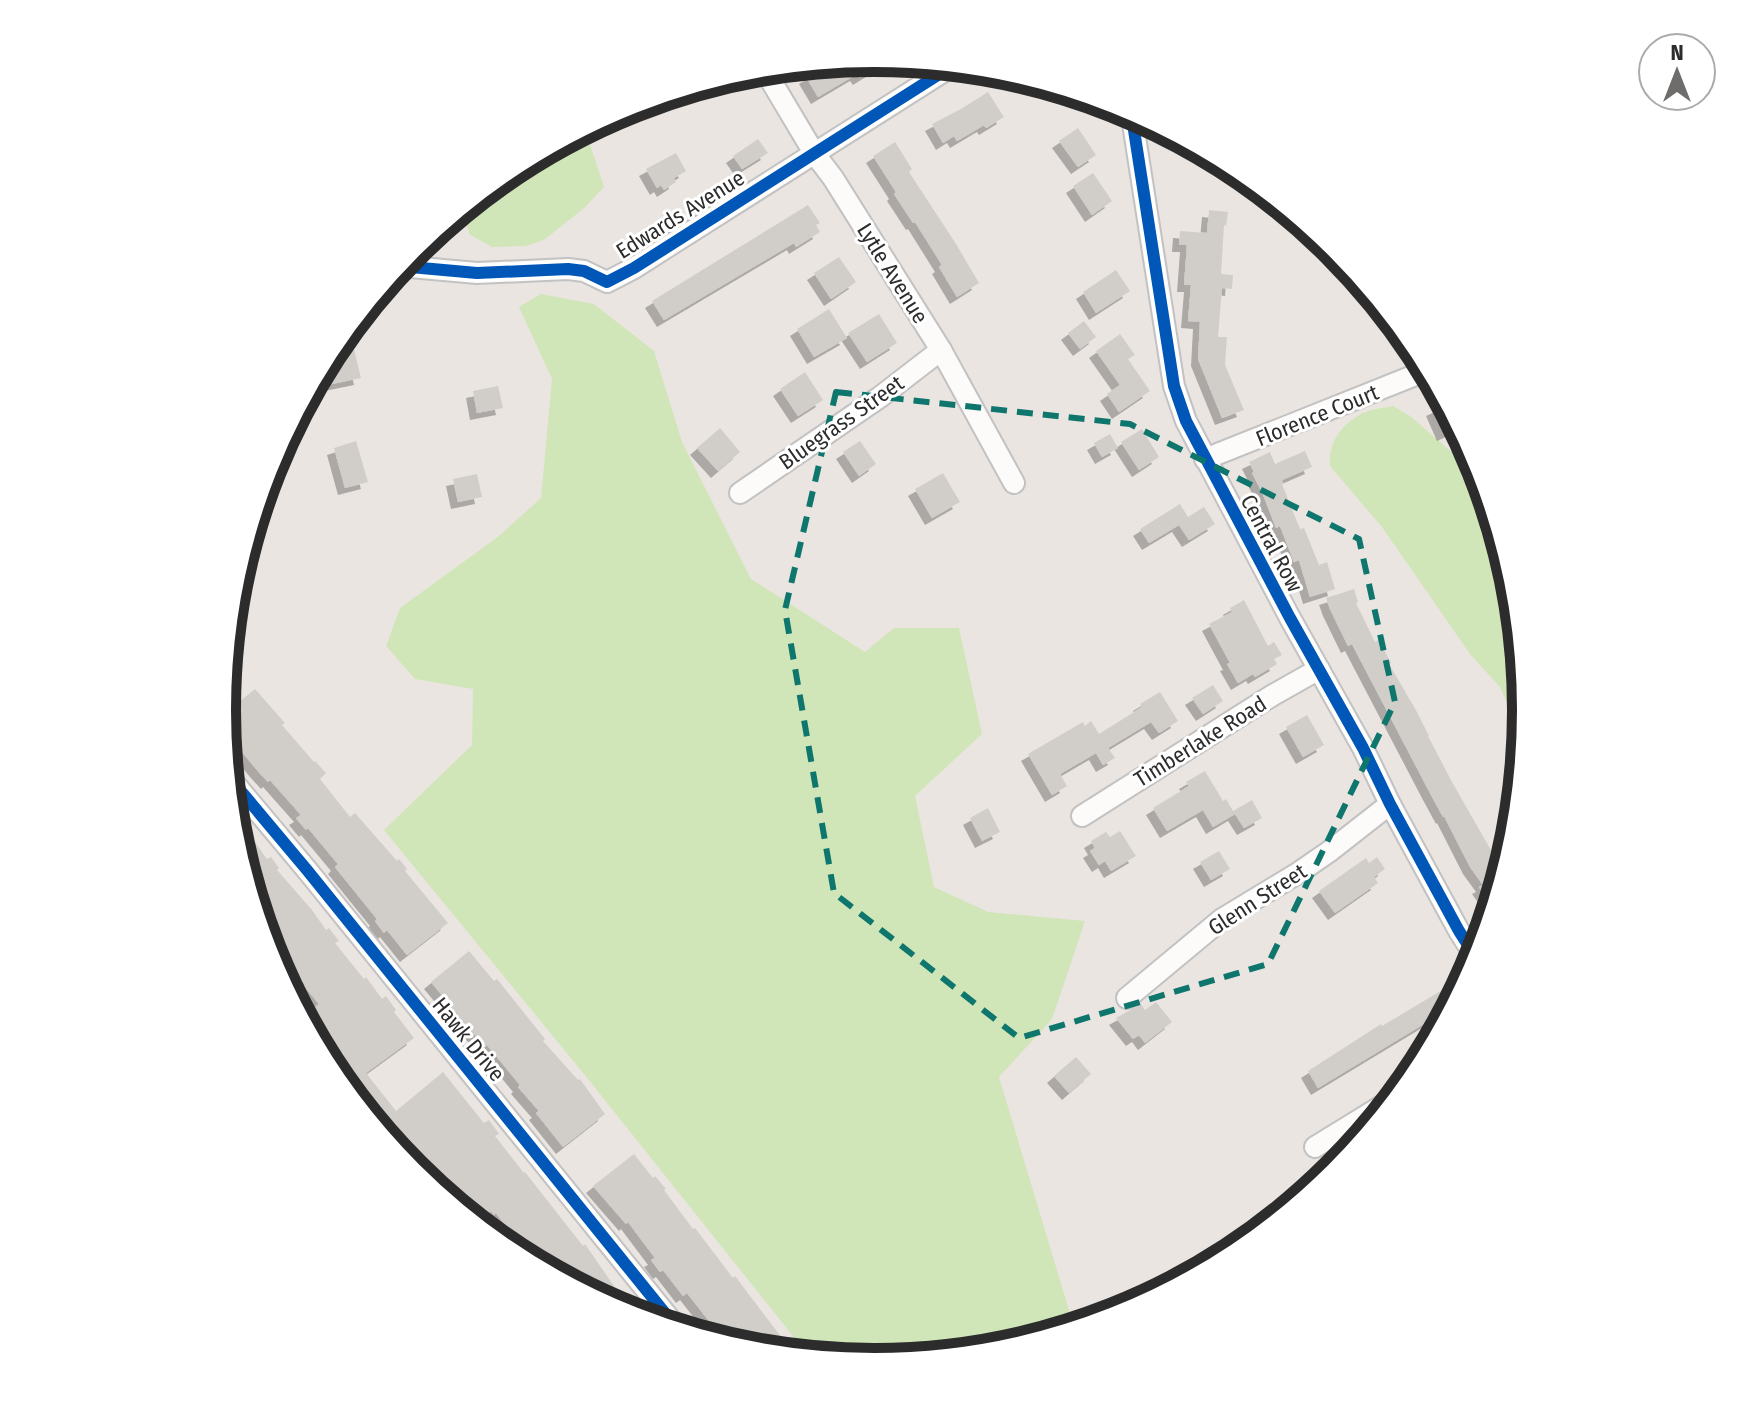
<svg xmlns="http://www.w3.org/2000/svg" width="1749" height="1420" font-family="'Fira Sans Condensed',sans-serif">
<defs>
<filter id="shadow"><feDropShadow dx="-7" dy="7" stdDeviation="0" flood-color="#0004"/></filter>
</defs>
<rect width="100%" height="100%" fill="#eae5e1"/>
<!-- green -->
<g fill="#d0e6b8">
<path d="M 585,129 L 604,187 L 583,209 L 544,240 L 525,246 L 492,247 L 470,235 L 462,209 L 513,168 Z"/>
<path d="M 541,294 L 594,304 L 654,351 L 682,442 L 751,579 L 865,652 L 894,628 L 959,628 L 982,734 L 915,796 L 934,887 L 988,912 L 1085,921 L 1052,1019 L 999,1077 L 1074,1327 L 1001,1350 L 874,1362 L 808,1355 L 588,1079 L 384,830 L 472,745 L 473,689 L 415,679 L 386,646 L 400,608 L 499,536 L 541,498 L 552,379 L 519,307 Z"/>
<path d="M 1393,406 L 1410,416 L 1454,454 L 1481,473 L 1514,583 L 1526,710 L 1524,740 L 1500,687 L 1470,654 L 1382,527 L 1330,466 C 1328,443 1341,425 1361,414 C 1370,409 1383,408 1393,406 Z"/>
</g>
<!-- building -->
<g fill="#d1ceca" filter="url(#shadow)">
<path d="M 870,59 L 882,59 L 873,64 L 876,68 L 860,78 L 857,74 L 818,97 L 806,77 L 831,62 Z"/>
<path d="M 988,92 L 1004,117 L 986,128 L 984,125 L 957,141 L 954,136 L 943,143 L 932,124 L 961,109 Z"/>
<path d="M 1078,128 L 1096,155 L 1078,167 L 1059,141 Z"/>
<path d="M 758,139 L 768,153 L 742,169 L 733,156 Z"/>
<path d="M 895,142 L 912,169 L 909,172 L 956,244 L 979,283 L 957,297 L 939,267 L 942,265 L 915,222 L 913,223 L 894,194 L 896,192 L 873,156 Z"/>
<path d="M 676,153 L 686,171 L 674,178 L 676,182 L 664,190 L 661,185 L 657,188 L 646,169 Z"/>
<path d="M 1093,173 L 1112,201 L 1092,215 L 1073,186 Z"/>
<path d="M 808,205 L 820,223 L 816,225 L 820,232 L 796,247 L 794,243 L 664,320 L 652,301 Z"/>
<path d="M 1209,210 L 1228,212 L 1226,226 L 1224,225 L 1221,274 L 1233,275 L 1232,289 L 1222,288 L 1218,337 L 1227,337 L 1225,365 L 1244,410 L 1222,418 L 1198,359 L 1200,322 L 1188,321 L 1191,285 L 1184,285 L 1187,245 L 1179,245 L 1180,231 L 1207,233 Z"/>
<path d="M 839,257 L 856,282 L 831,299 L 814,273 Z"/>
<path d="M 1116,270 L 1130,291 L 1096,313 L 1083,292 Z"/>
<path d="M 829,309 L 847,338 L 814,357 L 797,329 Z"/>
<path d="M 879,314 L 897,343 L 867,362 L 848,333 Z"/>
<path d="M 1084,321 L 1096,337 L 1080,349 L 1068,333 Z"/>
<path d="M 1120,334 L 1135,355 L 1128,359 L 1150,391 L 1119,412 L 1107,394 L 1120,385 L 1096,351 Z"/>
<path d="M 354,349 L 361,378 L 322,386 L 319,373 L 329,354 Z"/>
<path d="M 805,372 L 823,400 L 798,416 L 780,389 Z"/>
<path d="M 498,386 L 503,408 L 477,413 L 473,391 Z"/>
<path d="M 1446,403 L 1459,427 L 1444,434 L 1433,409 Z"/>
<path d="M 720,428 L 740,452 L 718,471 L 697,448 Z"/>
<path d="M 1142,429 L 1159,457 L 1139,470 L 1121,442 Z"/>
<path d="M 1110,434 L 1118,448 L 1102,457 L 1094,443 Z"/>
<path d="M 356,441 L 368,482 L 345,488 L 334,448 Z"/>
<path d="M 860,441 L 876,464 L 859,476 L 843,452 Z"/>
<path d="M 1305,451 L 1312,467 L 1282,480 L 1283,483 L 1282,484 L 1300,529 L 1304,528 L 1319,565 L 1327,562 L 1335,589 L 1310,597 L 1299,560 L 1294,562 L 1280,526 L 1276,528 L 1262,492 L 1252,473 L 1254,472 L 1249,462 L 1270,452 L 1275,464 Z"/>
<path d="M 943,473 L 960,502 L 932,518 L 915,489 Z"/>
<path d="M 477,474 L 482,497 L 458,502 L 453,479 Z"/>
<path d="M 1180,504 L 1188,517 L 1204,507 L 1215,524 L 1189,540 L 1179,525 L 1149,543 L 1140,529 Z"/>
<path d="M 1354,589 L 1358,602 L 1356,603 L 1375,642 L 1379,640 L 1391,663 L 1389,664 L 1417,712 L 1429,736 L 1428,736 L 1452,782 L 1496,859 L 1500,856 L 1506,865 L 1493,907 L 1479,887 L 1483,885 L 1470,867 L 1444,816 L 1443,817 L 1430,793 L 1352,644 L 1348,646 L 1330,609 L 1326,598 Z"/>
<path d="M 1244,600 L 1268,646 L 1274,642 L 1282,655 L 1274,659 L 1277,664 L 1255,677 L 1253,674 L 1238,683 L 1227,664 L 1230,663 L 1209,624 L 1232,612 L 1230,608 Z"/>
<path d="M 1213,685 L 1223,701 L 1203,714 L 1192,698 Z"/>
<path d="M 255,689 L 285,723 L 282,725 L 314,762 L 315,761 L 326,773 L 320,779 L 350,817 L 355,813 L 397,861 L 399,859 L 407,869 L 405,871 L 448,923 L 407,955 L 387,930 L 384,933 L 375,921 L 377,919 L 335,867 L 338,864 L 308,828 L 306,830 L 296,818 L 301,815 L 270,780 L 268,782 L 257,770 L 237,746 L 239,744 L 224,726 L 223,715 Z"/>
<path d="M 1160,692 L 1178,721 L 1159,733 L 1151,722 L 1108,748 L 1115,758 L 1103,765 L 1096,753 L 1060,774 L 1067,786 L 1052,795 L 1028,754 L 1083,722 L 1085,726 L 1091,721 L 1099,734 L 1142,707 L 1140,704 Z"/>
<path d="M 1307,715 L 1324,745 L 1303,757 L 1286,727 Z"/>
<path d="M 1205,771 L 1223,801 L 1226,799 L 1233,811 L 1252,800 L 1262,818 L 1244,828 L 1235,814 L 1213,827 L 1203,810 L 1167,831 L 1153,808 L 1189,786 L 1186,782 Z"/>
<path d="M 988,808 L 1000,832 L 982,841 L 970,818 Z"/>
<path d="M 233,812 L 267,859 L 271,857 L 279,868 L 277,870 L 312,910 L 326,930 L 329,928 L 339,941 L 335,943 L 364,979 L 366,977 L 382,999 L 386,996 L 396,1010 L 394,1012 L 414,1038 L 366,1073 L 396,1111 L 443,1072 L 484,1123 L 489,1120 L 499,1134 L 495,1136 L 524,1173 L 525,1172 L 583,1246 L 585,1244 L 618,1292 L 620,1291 L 640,1317 L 625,1312 L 538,1266 L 516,1235 L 514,1237 L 496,1213 L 494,1215 L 491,1211 L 476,1222 L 413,1171 L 332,1072 L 303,1017 L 319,1004 L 304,986 L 305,985 L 286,960 L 288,958 L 260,918 L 235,837 Z"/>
<path d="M 1120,831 L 1136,856 L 1111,871 L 1105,861 L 1099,865 L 1090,851 L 1095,848 L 1091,841 L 1106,832 L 1110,837 Z"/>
<path d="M 1219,851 L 1230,869 L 1211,880 L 1200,862 Z"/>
<path d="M 1377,857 L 1385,869 L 1374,877 L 1378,883 L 1335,913 L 1319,891 L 1366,858 L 1369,863 Z"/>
<path d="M 469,951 L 494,981 L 497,979 L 545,1039 L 543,1041 L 578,1080 L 580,1079 L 605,1114 L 563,1147 L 536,1113 L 539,1111 L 518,1087 L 520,1085 L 487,1045 L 485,1047 L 431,982 Z"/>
<path d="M 1449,986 L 1456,998 L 1452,1007 L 1318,1088 L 1308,1071 L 1381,1024 L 1382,1026 Z"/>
<path d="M 1156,1002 L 1172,1022 L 1145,1043 L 1139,1035 L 1133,1039 L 1116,1018 L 1141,1004 L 1145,1010 Z"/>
<path d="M 1076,1057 L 1091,1074 L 1069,1093 L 1054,1076 Z"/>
<path d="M 634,1154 L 653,1178 L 655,1176 L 666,1189 L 664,1190 L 693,1229 L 695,1228 L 733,1278 L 735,1276 L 794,1354 L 747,1349 L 724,1342 L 724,1340 L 687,1293 L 683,1296 L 663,1270 L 660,1272 L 651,1260 L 655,1258 L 628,1222 L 626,1224 L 593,1186 Z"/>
</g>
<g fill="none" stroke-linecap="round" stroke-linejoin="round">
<defs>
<g id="minor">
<path d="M 764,69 L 814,153 L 833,178 L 941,350 L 1014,483"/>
<path d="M 1131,111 L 1174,386 L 1186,421 L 1290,618 L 1363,748 L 1390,804 L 1459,931 L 1477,959"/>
<path d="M 399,266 L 477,273 L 568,269 L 584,271 L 607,282 L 634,268 L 952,66"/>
<path d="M 1205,459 L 1428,370"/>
<path d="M 740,493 L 880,397 L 941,350"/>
<path d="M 229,777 L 307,870 L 677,1328"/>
<path d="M 1082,816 L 1273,695 L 1319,669"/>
<path d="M 1127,998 L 1222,919 L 1298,873 L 1330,851 L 1390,804"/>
<path d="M 1315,1147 L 1398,1096"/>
</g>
</defs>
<!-- minor casing -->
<use href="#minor" stroke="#c3c2c3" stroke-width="24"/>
<!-- minor -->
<use href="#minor" stroke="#fcfbfa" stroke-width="20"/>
<defs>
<g id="cycleway">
<path d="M 1131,111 L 1174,386 L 1186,421 L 1290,618 L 1363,748 L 1390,804 L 1459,931 L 1477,959"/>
<path d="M 399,266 L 477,273 L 568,269 L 584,271 L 607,282 L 634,268 L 952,66"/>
<path d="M 229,777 L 307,870 L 677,1328"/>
</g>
</defs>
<!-- cycleway casing -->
<use href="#cycleway" stroke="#fff" stroke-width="17"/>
<!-- cycleway -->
<use href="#cycleway" stroke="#0057b8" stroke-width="12"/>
</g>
<!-- marked area -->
<path fill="none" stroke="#0f766e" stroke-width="6" stroke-dasharray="16 10" stroke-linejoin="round" d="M 836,392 L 1130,424 L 1359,539 L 1395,702 L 1268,964 L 1019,1038 L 834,893 L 785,610 Z"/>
<g text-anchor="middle" stroke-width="6" stroke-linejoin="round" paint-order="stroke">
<!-- street labels -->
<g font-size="22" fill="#2c2c2c" stroke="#fff">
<text transform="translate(680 214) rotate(-32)" y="8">Edwards Avenue</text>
<text transform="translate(893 273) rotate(58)" y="8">Lytle Avenue</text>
<text transform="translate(1317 415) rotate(-22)" y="8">Florence Court</text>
<text transform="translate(841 422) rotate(-35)" y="8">Bluegrass Street</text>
<text transform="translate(1272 543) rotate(62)" y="8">Central Row</text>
<text transform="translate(1200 741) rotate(-32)" y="8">Timberlake Road</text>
<text transform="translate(1257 899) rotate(-33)" y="8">Glenn Street</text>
<text transform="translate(469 1039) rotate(51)" y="8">Hawk Drive</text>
</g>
</g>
<!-- crop -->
<path d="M0 0H1749V1420H0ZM236 710a638 638 0 1 1 1276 0a638 638 0 1 1-1276 0Z" fill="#fff" fill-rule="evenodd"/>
<path fill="none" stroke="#2c2c2c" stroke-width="10" d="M236 710a638 638 0 1 1 1276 0a638 638 0 1 1-1276 0Z"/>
<!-- north arrow -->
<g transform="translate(1677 72)"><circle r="38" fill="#ffffff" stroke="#ababab" stroke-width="2"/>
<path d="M0-6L14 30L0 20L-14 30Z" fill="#6e6d6b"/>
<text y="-12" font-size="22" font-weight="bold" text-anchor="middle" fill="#2c2c2c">N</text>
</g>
</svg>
